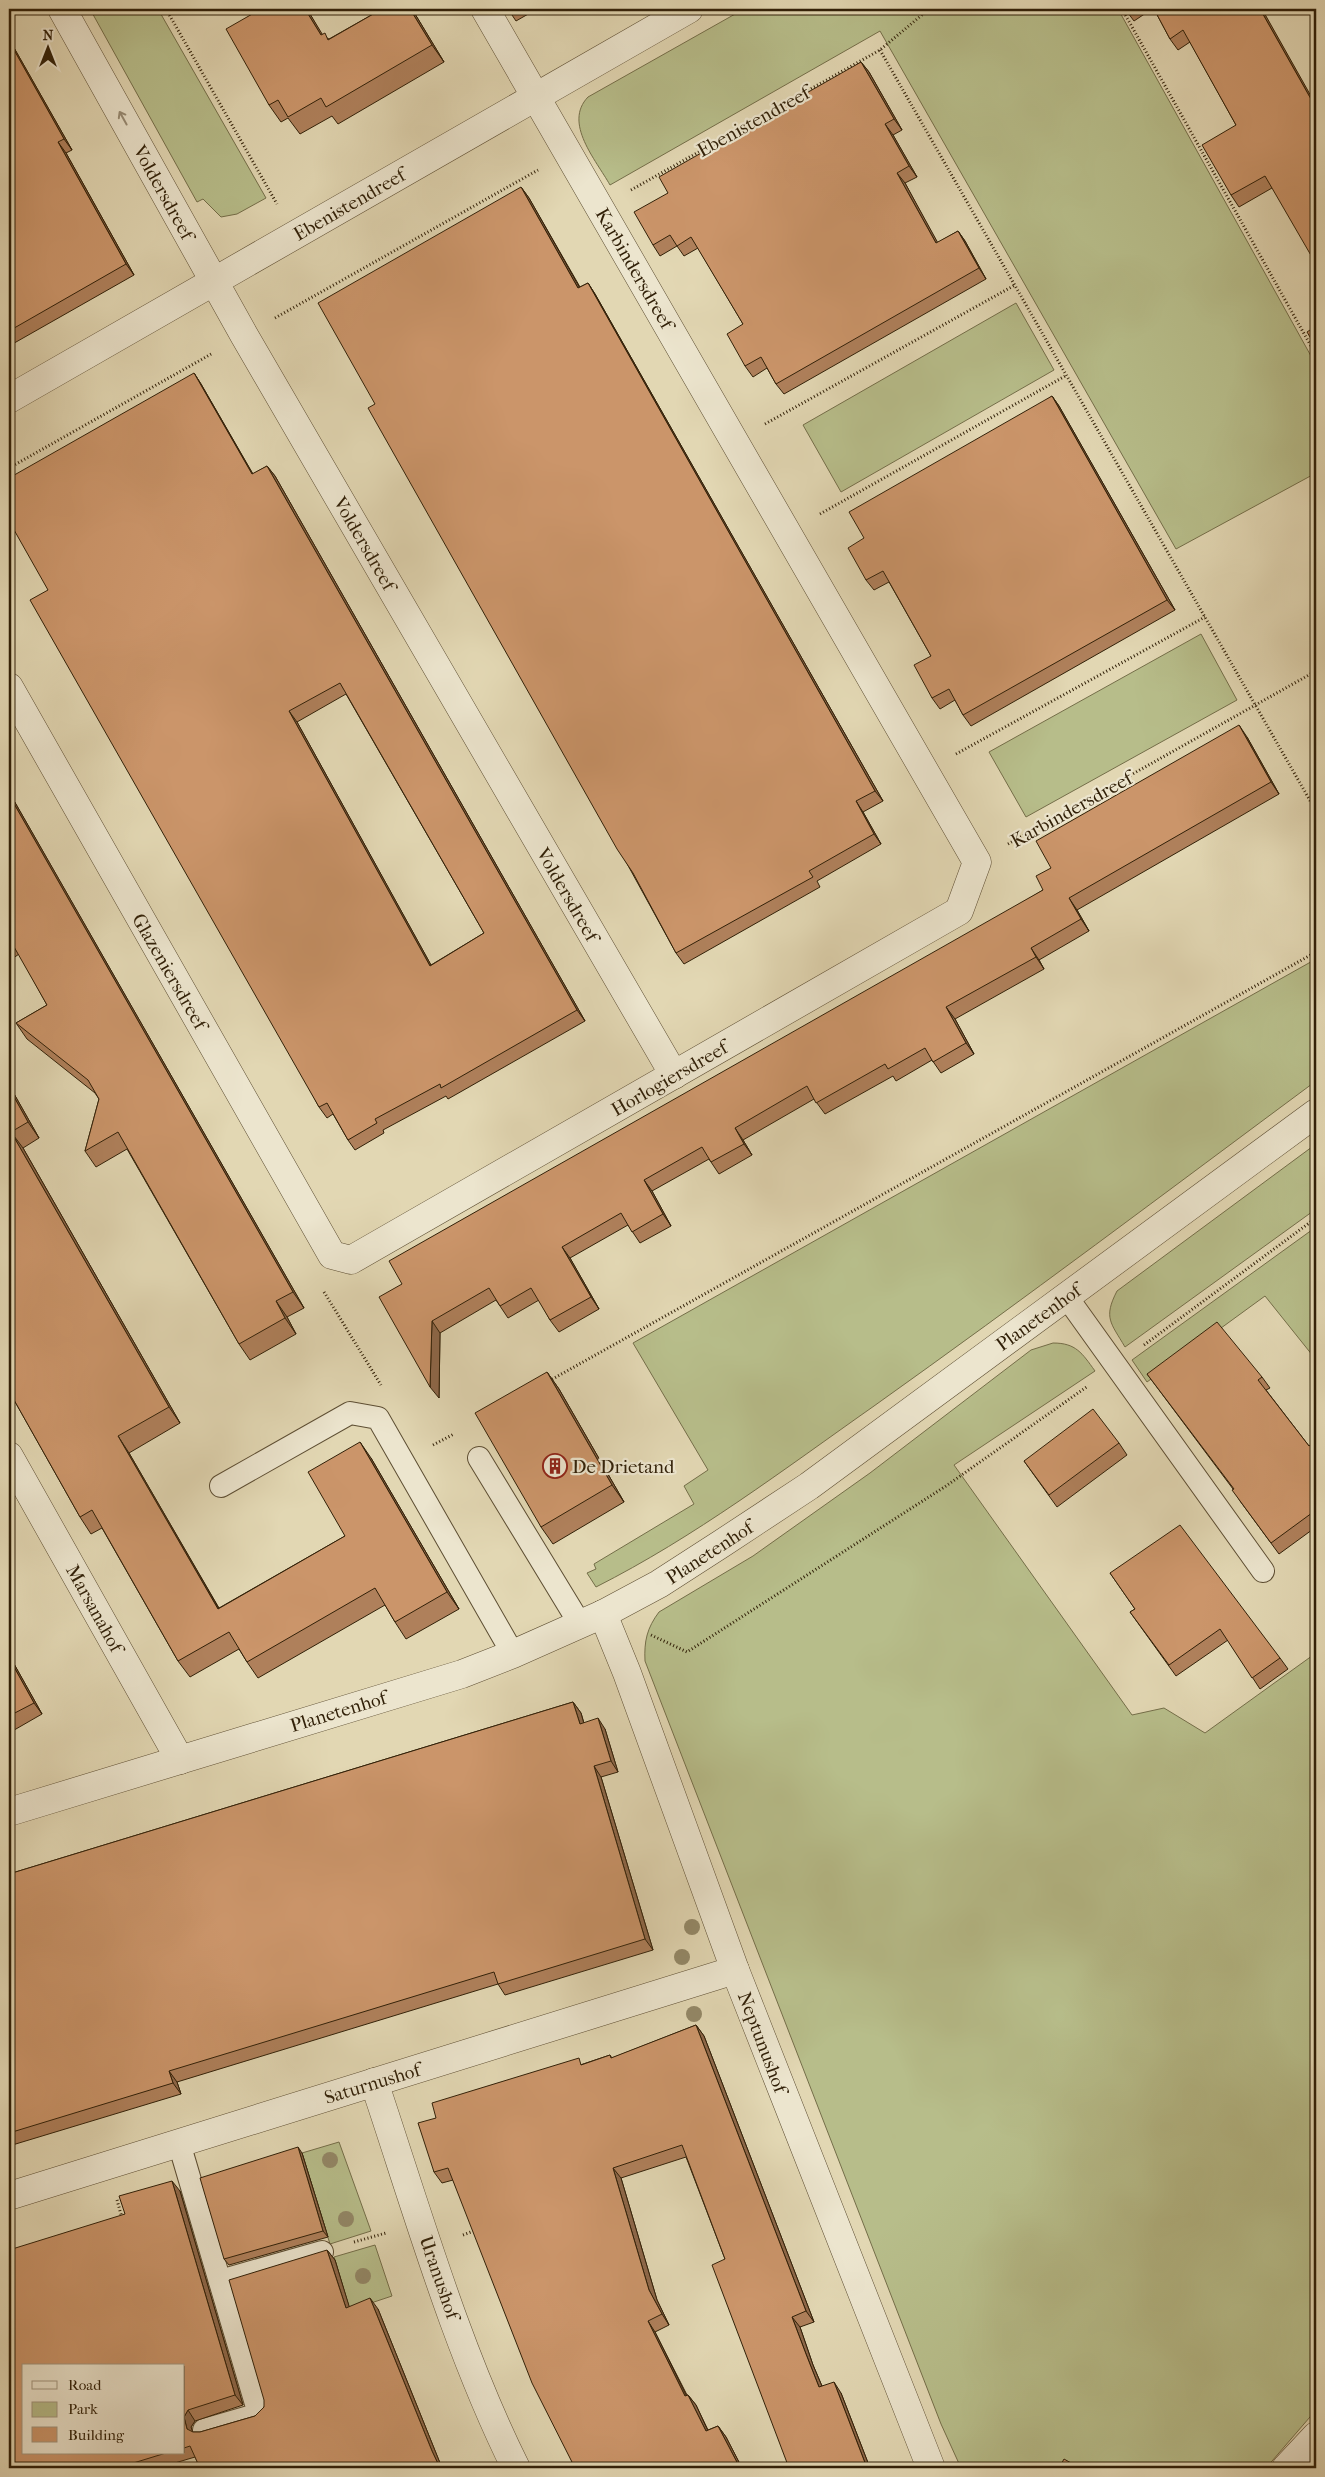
<svg xmlns="http://www.w3.org/2000/svg" width="1325" height="2477" font-family="'IM FELL French Canon',serif">
<rect width="100%" height="100%" fill="#e2d7b3"/>
<filter id="stains"><feTurbulence type="fractalNoise" baseFrequency=".004" numOctaves="4"/><feColorMatrix values="0 0 0 0 .2 0 0 0 0 .09 0 0 0 0 .02 0 0 0 .5 -.17"/></filter>
<radialGradient id="worn" r=".72"><stop offset=".6" stop-color="#630" stop-opacity="0"/><stop offset="1" stop-color="#630" stop-opacity=".3"/></radialGradient>
<!-- green -->
<g fill="#b7bd8a" stroke="#746e49">
<path d="M 90,9 L 158,9 L 266,198 L 237,214 L 221,217 L 203,199 L 197,202 Z"/>
<path d="M 744,9 L 1118,9 L 1316,365 L 1316,473 L 1176,549 L 880,31 L 610,185 C 596,160 563,123 588,97 Z"/>
<path d="M 1016,303 L 1054,370 L 841,492 L 803,425 Z"/>
<path d="M 1201,634 L 1237,700 L 1026,817 L 989,752 Z"/>
<path d="M 1316,959 L 1316,1081 C 1169,1190 1023,1300 874,1406 C 783,1470 695,1537 596,1587 L 587,1573 L 596,1569 L 594,1564 L 694,1504 L 684,1486 L 708,1470 L 633,1343 Z"/>
<path d="M 1316,1144 L 1316,1209 L 1125,1347 C 1111,1323 1103,1318 1117,1291 Z"/>
<path d="M 1316,1227 L 1316,1353 L 1313,1356 L 1265,1296 L 1147,1382 L 1132,1360 Z"/>
<path d="M 1053,1343 C 1076,1343 1082,1353 1095,1371 L 954,1465 L 1132,1715 L 1164,1708 L 1205,1733 L 1316,1653 L 1316,2410 L 1266,2468 L 961,2468 L 941,2424 L 645,1661 C 644,1641 647,1628 659,1612 L 753,1556 L 870,1473 L 1031,1350 Z"/>
<path d="M 339,2142 L 371,2231 L 330,2244 L 302,2153 Z"/>
<path d="M 375,2245 L 392,2296 L 350,2310 L 334,2257 Z"/>
</g>
<g fill="none" stroke-linecap="round" stroke-linejoin="round">
<defs>
<g id="service">
<path d="M 1066,1296 L 1263,1571"/>
<path d="M 479,1458 L 580,1624"/>
<path d="M 221,1486 L 350,1413 L 378,1418 L 513,1654"/>
<path d="M 179,2143 L 259,2414 L 204,2430"/>
<path d="M 220,2281 L 322,2252"/>
</g>
<g id="minor">
<path d="M 62,9 L 244,335 L 674,1075"/>
<path d="M 9,399 L 689,9"/>
<path d="M 9,687 L 332,1255 L 351,1260 L 959,911 L 977,862 L 485,9"/>
<path d="M 9,1456 L 180,1760"/>
<path d="M 603,1614 L 627,1673 L 735,1970 L 931,2468"/>
<path d="M 374,2082 C 417,2210 456,2348 516,2468"/>
<path d="M 9,2196 L 735,1970"/>
<path d="M 1286,2468 L 1316,2436"/>
</g>
<path id="tertiary" d="M 9,1812 L 462,1674 L 513,1654 L 603,1614 L 659,1584 L 721,1544 L 809,1486 L 1316,1113"/>
</defs>
<!-- service casing -->
<use href="#service" stroke="#5d4e33" stroke-width="24"/>
<!-- minor casing -->
<use href="#minor" stroke="#5d4e33" stroke-width="29"/>
<!-- tertiary casing -->
<use href="#tertiary" stroke="#5d4e33" stroke-width="29"/>
<!-- path -->
<g stroke="#312008" stroke-width="3" stroke-dasharray="1 2.5" stroke-linecap="butt">
<path d="M 166,9 L 277,204"/>
<path d="M 1122,9 L 1316,355"/>
<path d="M 880,50 L 1316,811"/>
<path d="M 631,190 L 880,50 L 929,9"/>
<path d="M 275,318 L 538,170"/>
<path d="M 765,424 L 1015,285"/>
<path d="M 9,468 L 213,353"/>
<path d="M 820,514 L 1067,375"/>
<path d="M 956,754 L 1205,617"/>
<path d="M 1008,844 L 1316,671"/>
<path d="M 324,1292 L 381,1385"/>
<path d="M 1144,1345 L 1316,1218"/>
<path d="M 549,1381 L 1316,952"/>
<path d="M 433,1445 L 454,1434"/>
<path d="M 651,1635 L 687,1652 L 946,1486 L 1088,1386"/>
<path d="M 117,2200 L 122,2218"/>
<path d="M 463,2235 L 476,2230"/>
<path d="M 354,2242 L 386,2233"/>
</g>
<!-- service -->
<use href="#service" stroke="#ece5ce" stroke-width="22"/>
<!-- minor -->
<use href="#minor" stroke="#ece5ce" stroke-width="28"/>
<!-- tertiary -->
<use href="#tertiary" stroke="#ece5ce" stroke-width="28"/>
</g>
<!-- trees -->
<g fill="#938867">
<circle cx="692" cy="1927" r="8"/>
<circle cx="682" cy="1957" r="8"/>
<circle cx="694" cy="2014" r="8"/>
<circle cx="330" cy="2160" r="8"/>
<circle cx="346" cy="2219" r="8"/>
<circle cx="363" cy="2276" r="8"/>
</g>
<!-- wall -->
<g fill="#af805b" stroke="#312008" fill-rule="evenodd">
<path d="M 261,9 L 307,9 L 322,35 L 329,39 L 382,9 L 412,9 L 444,62 L 338,124 L 332,116 L 300,134 L 288,118 L 281,122 L 269,105 Z"/>
<path d="M 508,9 L 537,9 L 516,21 Z"/>
<path d="M 1125,9 L 1152,9 L 1134,21 Z"/>
<path d="M 1154,9 L 1262,9 L 1272,188 L 1239,207 L 1231,195 L 1236,125 L 1190,42 L 1178,50 L 1170,39 Z"/>
<path d="M 9,39 L 72,150 L 66,153 L 134,275 L 9,346 Z"/>
<path d="M 861,62 L 869,72 L 902,130 L 893,135 L 917,177 L 905,183 L 937,243 L 958,231 L 965,241 L 986,279 L 784,394 L 776,384 L 767,368 L 753,377 L 745,366 L 743,324 L 698,248 L 684,256 L 677,246 L 660,256 L 653,245 L 668,193 Z"/>
<path d="M 521,187 L 529,198 L 580,287 L 588,283 L 595,294 L 883,801 L 863,812 L 881,844 L 817,881 L 820,887 L 684,964 L 676,953 L 375,404 Z"/>
<path d="M 194,373 L 201,384 L 253,474 L 267,466 L 275,476 L 585,1021 L 448,1099 L 446,1096 L 383,1130 L 384,1133 L 355,1150 L 348,1140 L 333,1114 L 327,1118 L 319,1107 L 48,590 ZM 346,694 L 484,933 L 431,965 L 297,722 Z"/>
<path d="M 1052,396 L 1059,406 L 1175,610 L 971,726 L 963,715 L 955,700 L 940,709 L 932,698 L 931,656 L 889,582 L 874,590 L 866,580 L 864,538 Z"/>
<path d="M 1247,737 L 1279,794 L 1077,910 L 1089,931 L 1039,960 L 1044,969 L 955,1019 L 974,1054 L 941,1073 L 932,1060 L 896,1081 L 893,1076 L 825,1114 L 814,1099 L 743,1140 L 752,1155 L 719,1174 L 709,1159 L 652,1191 L 671,1226 L 640,1243 L 628,1225 L 570,1258 L 599,1309 L 559,1332 L 550,1320 L 539,1300 L 508,1318 L 496,1300 L 440,1333 L 439,1398 L 402,1284 L 1043,890 L 1051,868 Z"/>
<path d="M 9,792 L 304,1308 L 287,1317 L 296,1334 L 250,1360 L 239,1344 L 127,1149 L 96,1167 L 85,1151 L 99,1099 L 95,1093 L 27,1039 L 16,1023 L 47,1005 L 19,954 L 12,959 L 9,954 Z"/>
<path d="M 9,1085 L 39,1138 L 23,1148 L 180,1423 L 129,1453 L 219,1608 L 345,1536 L 371,1458 L 459,1609 L 406,1639 L 395,1622 L 385,1605 L 258,1678 L 247,1662 L 239,1649 L 190,1677 L 178,1661 L 102,1528 L 91,1534 L 80,1517 L 9,1391 Z"/>
<path d="M 547,1372 L 559,1389 L 624,1502 L 553,1544 L 541,1527 Z"/>
<path d="M 1147,1374 L 1262,1377 L 1270,1388 L 1266,1390 L 1309,1446 L 1316,1441 L 1316,1527 L 1279,1554 L 1240,1501 L 1233,1489 Z"/>
<path d="M 1119,1443 L 1127,1455 L 1057,1507 L 1024,1461 Z"/>
<path d="M 1110,1573 L 1280,1658 L 1288,1669 L 1260,1689 L 1228,1640 L 1176,1676 L 1130,1612 L 1135,1609 Z"/>
<path d="M 9,1655 L 42,1714 L 9,1733 Z"/>
<path d="M 573,1702 L 581,1713 L 584,1723 L 605,1729 L 618,1772 L 601,1777 L 653,1950 L 505,1995 L 498,1984 L 177,2082 L 181,2094 L 9,2146 L 9,1874 Z"/>
<path d="M 696,2025 L 704,2036 L 814,2322 L 800,2327 L 813,2365 L 822,2386 L 841,2393 L 870,2468 L 725,2259 L 686,2157 L 621,2178 L 657,2300 L 669,2325 L 655,2332 L 687,2395 L 688,2395 L 696,2405 L 708,2430 L 718,2426 L 726,2437 L 742,2468 L 575,2468 L 453,2180 L 442,2183 L 434,2172 L 436,2118 L 583,2064 L 610,2055 L 612,2058 Z"/>
<path d="M 302,2153 L 328,2237 L 229,2265 L 224,2259 Z"/>
<path d="M 180,2191 L 243,2405 L 195,2421 L 191,2427 L 192,2432 L 200,2432 L 255,2416 L 264,2407 L 327,2250 L 335,2260 L 349,2307 L 378,2309 L 442,2468 L 200,2468 L 195,2457 L 158,2468 L 9,2468 L 125,2214 ZM 184,2366 L 184,2453 L 24,2453 Z"/>
</g>
<!-- shaded-wall -->
<g fill="#8e684a" stroke="#312008">
<path d="M 305,9 L 307,9 L 333,52 L 321,35 Z"/>
<path d="M 410,9 L 412,9 L 415,14 L 444,62 L 432,45 Z"/>
<path d="M 1260,9 L 1262,9 L 1316,105 L 1316,108 Z"/>
<path d="M 9,39 L 72,150 L 64,139 L 9,41 Z"/>
<path d="M 861,62 L 869,72 L 902,130 L 894,119 Z"/>
<path d="M 885,124 L 893,135 L 917,177 L 909,166 Z"/>
<path d="M 58,142 L 66,153 L 134,275 L 126,264 Z"/>
<path d="M 897,173 L 905,183 L 944,254 L 936,243 Z"/>
<path d="M 521,187 L 529,198 L 586,299 L 578,288 Z"/>
<path d="M 958,231 L 965,241 L 986,279 L 979,268 Z"/>
<path d="M 588,283 L 595,294 L 883,801 L 875,791 Z"/>
<path d="M 194,373 L 201,384 L 259,485 L 252,474 Z"/>
<path d="M 1052,396 L 1059,406 L 1175,610 L 1167,600 Z"/>
<path d="M 267,466 L 275,476 L 585,1021 L 577,1010 Z"/>
<path d="M 289,711 L 297,722 L 437,976 L 430,966 Z"/>
<path d="M 1239,725 L 1247,737 L 1279,794 L 1271,782 Z"/>
<path d="M 9,792 L 304,1308 L 293,1292 L 9,795 Z"/>
<path d="M 856,801 L 863,812 L 881,844 L 874,834 Z"/>
<path d="M 1069,898 L 1077,910 L 1089,931 L 1081,919 Z"/>
<path d="M 1031,948 L 1039,960 L 1044,969 L 1036,957 Z"/>
<path d="M 946,1007 L 955,1019 L 974,1054 L 966,1043 Z"/>
<path d="M 9,1085 L 39,1138 L 28,1122 L 9,1088 Z"/>
<path d="M 735,1128 L 743,1140 L 752,1155 L 744,1144 Z"/>
<path d="M 11,1132 L 23,1148 L 180,1423 L 169,1407 Z"/>
<path d="M 644,1180 L 652,1191 L 671,1226 L 663,1214 Z"/>
<path d="M 562,1247 L 570,1258 L 599,1309 L 591,1297 Z"/>
<path d="M 276,1301 L 287,1317 L 296,1334 L 285,1318 Z"/>
<path d="M 432,1321 L 440,1333 L 439,1398 L 430,1387 Z"/>
<path d="M 547,1372 L 559,1389 L 624,1502 L 612,1485 Z"/>
<path d="M 118,1436 L 129,1453 L 229,1626 L 218,1609 Z"/>
<path d="M 360,1442 L 371,1458 L 459,1609 L 447,1592 Z"/>
<path d="M 9,1655 L 42,1714 L 34,1703 L 9,1658 Z"/>
<path d="M 573,1702 L 581,1713 L 587,1735 L 580,1724 Z"/>
<path d="M 598,1718 L 605,1729 L 618,1772 L 611,1761 Z"/>
<path d="M 594,1766 L 601,1777 L 653,1950 L 645,1939 Z"/>
<path d="M 696,2025 L 704,2036 L 814,2322 L 806,2311 Z"/>
<path d="M 169,2071 L 177,2082 L 181,2094 L 173,2083 Z"/>
<path d="M 298,2147 L 302,2153 L 328,2237 L 323,2231 Z"/>
<path d="M 613,2168 L 621,2178 L 657,2300 L 669,2325 L 662,2314 L 649,2290 Z"/>
<path d="M 172,2181 L 180,2191 L 243,2405 L 235,2395 Z"/>
<path d="M 327,2250 L 335,2260 L 353,2319 L 346,2308 Z"/>
<path d="M 370,2298 L 378,2309 L 442,2468 L 440,2468 L 432,2451 Z"/>
<path d="M 792,2317 L 800,2327 L 813,2365 L 827,2398 L 819,2387 L 806,2354 Z"/>
<path d="M 648,2321 L 655,2332 L 692,2407 L 685,2396 Z"/>
<path d="M 834,2382 L 841,2393 L 870,2468 L 867,2468 Z"/>
<path d="M 688,2395 L 696,2405 L 713,2442 L 706,2431 Z"/>
<path d="M 188,2410 L 195,2421 L 191,2427 L 195,2439 L 187,2429 L 184,2417 Z"/>
<path d="M 718,2426 L 726,2437 L 742,2468 L 740,2468 Z"/>
</g>
<!-- building -->
<g fill="#cb956a" stroke="#312008" fill-rule="evenodd">
<path d="M 261,9 L 305,9 L 321,35 L 325,33 L 328,40 L 382,9 L 410,9 L 432,45 L 326,107 L 321,98 L 288,117 L 278,100 L 269,105 L 226,29 Z"/>
<path d="M 1154,9 L 1260,9 L 1316,108 L 1316,264 L 1265,176 L 1231,195 L 1202,145 L 1236,125 L 1183,30 L 1170,39 Z"/>
<path d="M 9,41 L 64,139 L 58,142 L 126,264 L 9,331 Z"/>
<path d="M 861,62 L 894,119 L 885,124 L 909,166 L 897,173 L 936,243 L 958,231 L 979,268 L 776,384 L 761,357 L 745,366 L 727,334 L 743,324 L 691,237 L 677,246 L 670,235 L 653,245 L 634,212 L 668,193 L 659,177 Z"/>
<path d="M 521,187 L 578,288 L 588,283 L 875,791 L 856,801 L 874,834 L 809,871 L 813,877 L 676,953 L 633,873 L 617,849 L 368,408 L 375,404 L 318,303 Z"/>
<path d="M 1316,326 L 1316,347 L 1307,332 Z"/>
<path d="M 194,373 L 252,474 L 267,466 L 577,1010 L 441,1088 L 440,1084 L 375,1119 L 377,1123 L 348,1140 L 327,1103 L 319,1107 L 30,600 L 48,590 L 9,521 L 9,478 ZM 340,683 L 484,933 L 430,966 L 289,711 Z"/>
<path d="M 1052,396 L 1167,600 L 963,715 L 949,689 L 932,698 L 914,665 L 931,656 L 883,571 L 866,580 L 848,548 L 864,538 L 849,512 Z"/>
<path d="M 1239,725 L 1271,782 L 1069,898 L 1081,919 L 1031,948 L 1036,957 L 946,1007 L 966,1043 L 933,1062 L 925,1048 L 888,1069 L 885,1064 L 816,1103 L 807,1086 L 735,1128 L 744,1144 L 711,1162 L 702,1147 L 644,1180 L 663,1214 L 632,1232 L 621,1213 L 562,1247 L 591,1297 L 550,1320 L 531,1288 L 500,1306 L 489,1288 L 432,1321 L 430,1387 L 379,1297 L 402,1284 L 389,1261 L 1043,890 L 1036,876 L 1051,868 L 1036,841 Z"/>
<path d="M 9,795 L 293,1292 L 276,1301 L 285,1318 L 239,1344 L 118,1132 L 85,1151 L 99,1099 L 88,1080 L 16,1023 L 47,1005 L 9,938 Z"/>
<path d="M 9,1088 L 28,1122 L 11,1132 L 169,1407 L 118,1436 L 218,1609 L 345,1536 L 308,1472 L 360,1442 L 447,1592 L 395,1622 L 375,1588 L 247,1662 L 229,1632 L 178,1661 L 92,1510 L 80,1517 L 9,1391 Z"/>
<path d="M 1217,1322 L 1262,1377 L 1258,1380 L 1309,1446 L 1316,1441 L 1316,1510 L 1271,1543 L 1232,1490 L 1234,1489 L 1147,1374 Z"/>
<path d="M 547,1372 L 612,1485 L 541,1527 L 475,1413 Z"/>
<path d="M 1093,1409 L 1119,1443 L 1049,1495 L 1024,1461 Z"/>
<path d="M 1180,1525 L 1280,1658 L 1252,1678 L 1220,1629 L 1169,1665 L 1130,1612 L 1135,1609 L 1110,1573 Z"/>
<path d="M 9,1658 L 34,1703 L 9,1716 Z"/>
<path d="M 573,1702 L 580,1724 L 598,1718 L 611,1761 L 594,1766 L 645,1939 L 498,1984 L 494,1972 L 258,2044 L 169,2071 L 173,2083 L 9,2133 L 9,1874 Z"/>
<path d="M 696,2025 L 806,2311 L 792,2317 L 806,2354 L 819,2387 L 834,2382 L 867,2468 L 789,2468 L 712,2265 L 725,2259 L 682,2145 L 613,2168 L 649,2290 L 662,2314 L 648,2321 L 685,2396 L 688,2395 L 706,2431 L 718,2426 L 740,2468 L 575,2468 L 532,2383 L 448,2168 L 434,2172 L 418,2123 L 436,2118 L 432,2103 L 579,2058 L 581,2065 L 610,2055 L 611,2058 Z"/>
<path d="M 298,2147 L 323,2231 L 224,2259 L 200,2178 Z"/>
<path d="M 172,2181 L 235,2395 L 188,2410 L 184,2417 L 187,2429 L 193,2432 L 200,2432 L 255,2416 L 264,2407 L 264,2400 L 229,2280 L 327,2250 L 346,2308 L 370,2298 L 432,2451 L 440,2468 L 200,2468 L 190,2446 L 184,2448 L 184,2366 L 24,2366 L 24,2453 L 166,2453 L 117,2468 L 9,2468 L 9,2250 L 125,2214 L 119,2196 Z"/>
<path d="M 1064,2459 L 1080,2468 L 1059,2468 Z"/>
</g>
<!-- one-way arrows -->
<defs><path id="oneway-shaft" d="M-6 0H5M1.5-3L5.5 0L1.5 3" fill="none" stroke-width="1.6" stroke-linecap="round" stroke-linejoin="round" transform="scale(1.25)"/></defs>
<use stroke="#988c75" href="#oneway-shaft" transform="translate(123 118) rotate(-119)"/>
<!-- icons -->
<defs>
<symbol id="building-ring" viewBox="-11 -11 22 22"><circle r="9.5" fill="#ece5ce" stroke="#8f2418" stroke-width="1.5"/><path d="M-4-6H4V6H1V3H-1V6H-4ZM-2.5-4.3h1.7v1.8h-1.7ZM.8-4.3h1.7v1.8H.8ZM-2.5-1h1.7V.8h-1.7ZM.8-1h1.7V.8H.8Z" fill="#8f2418"/></symbol>
</defs>
<g fill-rule="evenodd">
<use href="#building-ring" x="541" y="1452" width="28" height="28"/>
</g>
<g text-anchor="middle" stroke-width="4.5" stroke-linejoin="round" paint-order="stroke">
<!-- street labels -->
<g font-size="19" fill="#312008" stroke="#ece5ce">
<text transform="translate(753 121) rotate(-29)" y="7">Ebenistendreef</text>
<text transform="translate(164 192) rotate(61)" y="7">Voldersdreef</text>
<text transform="translate(349 204) rotate(-30)" y="7">Ebenistendreef</text>
<text transform="translate(635 268) rotate(60)" y="7">Karbindersdreef</text>
<text transform="translate(365 543) rotate(60)" y="7">Voldersdreef</text>
<text transform="translate(1071 809) rotate(-29)" y="7">Karbindersdreef</text>
<text transform="translate(568 894) rotate(60)" y="7">Voldersdreef</text>
<text transform="translate(170 971) rotate(60)" y="7">Glazeniersdreef</text>
<text transform="translate(669 1078) rotate(-30)" y="7">Horlogiersdreef</text>
<text transform="translate(1038 1317) rotate(-36)" y="7">Planetenhof</text>
<text transform="translate(709 1552) rotate(-33)" y="7">Planetenhof</text>
<text transform="translate(95 1608) rotate(61)" y="7">Marsanahof</text>
<text transform="translate(338 1711) rotate(-17)" y="7">Planetenhof</text>
<text transform="translate(763 2042) rotate(69)" y="7">Neptunushof</text>
<text transform="translate(372 2083) rotate(-17)" y="7">Saturnushof</text>
<text transform="translate(440 2277) rotate(71)" y="7">Uranushof</text>
</g>
<!-- poi labels -->
<g font-size="19" fill="#312008" stroke="#ece5ce" text-anchor="start">
<text x="572" y="1473">De Drietand</text>
</g>
</g>
<!-- margin -->
<rect width="1325" height="2477" fill="none" stroke="#e2d7b3" stroke-width="30"/>
<rect x="10" y="10" width="1305" height="2457" fill="none" stroke="#312008" stroke-width="2.5"/>
<rect x="15" y="15" width="1295" height="2447" fill="none" stroke="#312008"/>
<!-- legend -->
<rect x="22" y="2364" width="162" height="90" fill="#ece5ce" stroke="#a1967f"/>
<rect x="32" y="2381" width="25" height="8" fill="#ece5ce" stroke="#a1967f"/>
<text x="68" y="2390" font-size="15" fill="#312008">Road</text>
<rect x="32" y="2402" width="25" height="15" fill="#b7bd8a" stroke="#a1967f"/>
<text x="68" y="2414" font-size="15" fill="#312008">Park</text>
<rect x="32" y="2427" width="25" height="15" fill="#cb956a" stroke="#a1967f"/>
<text x="68" y="2440" font-size="15" fill="#312008">Building</text>
<!-- north arrow -->
<g transform="translate(48 48)" stroke="#ece5ce" stroke-width="4" paint-order="stroke">
<path d="M0-4L9 19L0 12L-9 19Z" fill="#312008"/>
<text y="-8" font-size="14" font-weight="bold" text-anchor="middle" fill="#312008">N</text>
</g>
<rect width="100%" height="100%" filter="url(#stains)"/>
<rect width="100%" height="100%" fill="url(#worn)"/>
</svg>
